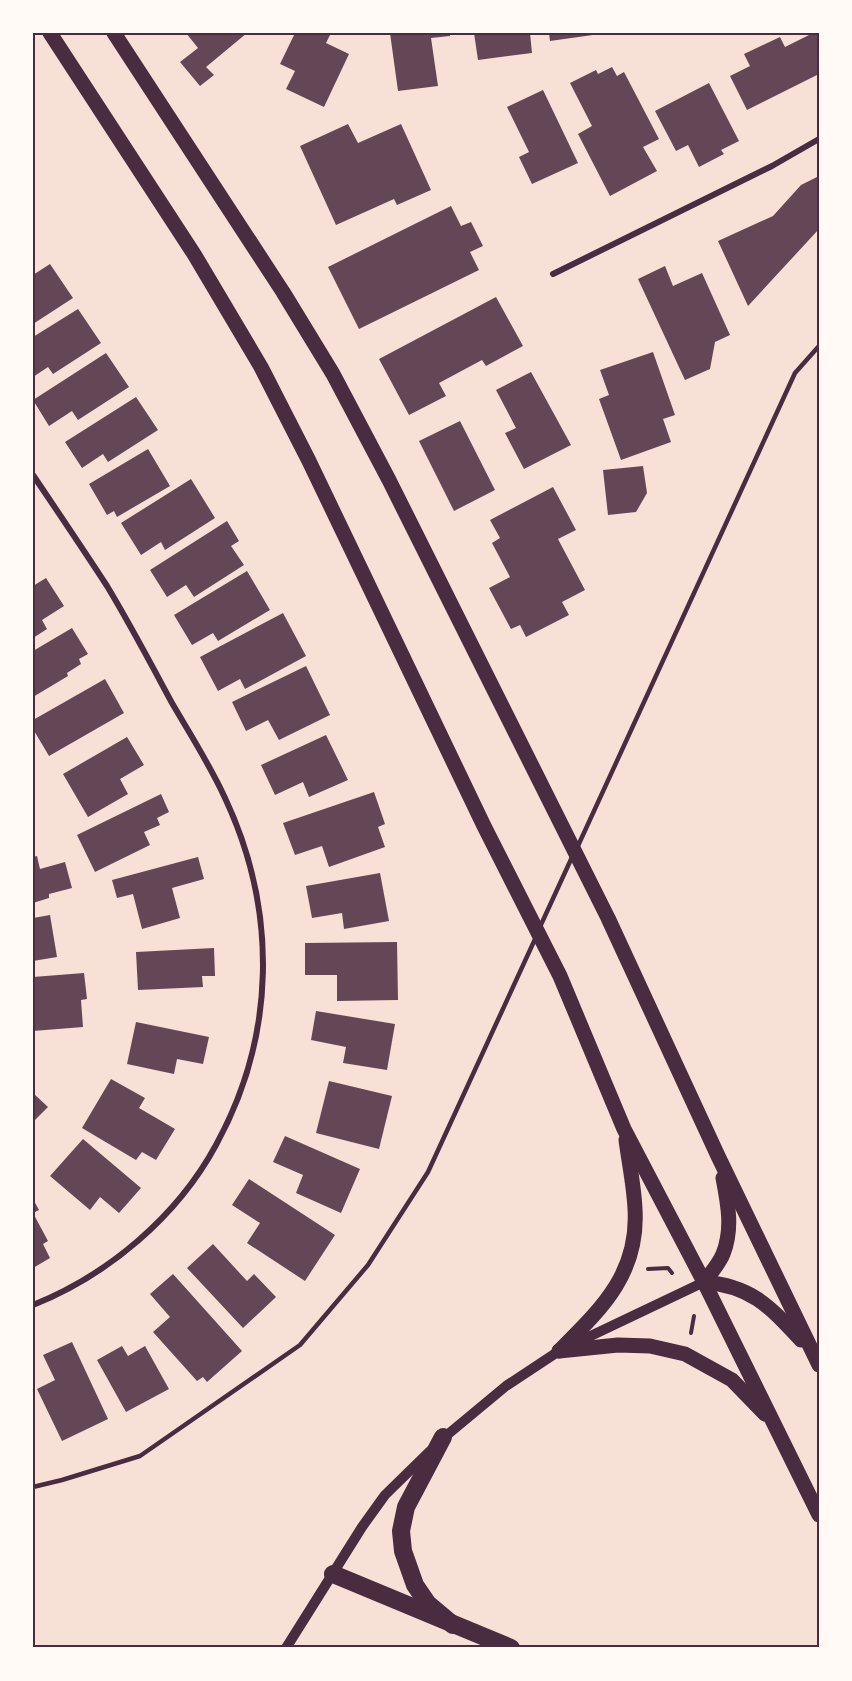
<svg xmlns="http://www.w3.org/2000/svg" width="852" height="1681" font-family="Arial,sans-serif">
<rect width="100%" height="100%" fill="#f7e1d7"/>
<!-- building -->
<g fill="#644757">
<path d="M 186,33 L 247,33 L 206,67 L 214,75 L 200,86 L 180,62 L 198,48 Z"/>
<path d="M 295,33 L 331,33 L 326,43 L 349,54 L 324,107 L 286,89 L 295,71 L 280,64 Z"/>
<path d="M 390,33 L 450,33 L 450,36 L 431,38 L 438,86 L 398,91 Z"/>
<path d="M 474,33 L 530,33 L 532,53 L 478,60 Z"/>
<path d="M 549,33 L 600,33 L 600,34 L 550,41 Z"/>
<path d="M 813,33 L 819,33 L 819,74 L 747,110 L 730,76 L 750,66 L 744,54 L 780,37 L 785,47 Z"/>
<path d="M 612,67 L 617,76 L 624,72 L 659,139 L 643,147 L 657,171 L 610,196 L 578,134 L 592,126 L 570,83 L 596,70 L 598,74 Z"/>
<path d="M 709,83 L 739,141 L 721,150 L 724,154 L 699,167 L 688,145 L 676,151 L 655,111 Z"/>
<path d="M 543,90 L 578,163 L 532,184 L 519,157 L 529,152 L 507,107 Z"/>
<path d="M 348,124 L 358,143 L 401,124 L 431,190 L 397,205 L 394,199 L 336,225 L 300,146 Z"/>
<path d="M 819,176 L 819,229 L 748,306 L 718,241 L 773,216 L 801,185 Z"/>
<path d="M 451,206 L 461,226 L 471,222 L 483,246 L 470,252 L 479,270 L 359,329 L 328,267 Z"/>
<path d="M 50,264 L 73,298 L 33,324 L 33,275 Z"/>
<path d="M 665,266 L 673,286 L 702,273 L 730,335 L 715,342 L 710,369 L 685,380 L 638,279 Z"/>
<path d="M 496,297 L 523,346 L 486,366 L 482,360 L 439,383 L 446,396 L 409,415 L 379,359 Z"/>
<path d="M 78,309 L 101,343 L 53,374 L 48,367 L 33,377 L 33,337 Z"/>
<path d="M 653,352 L 675,415 L 663,419 L 671,442 L 621,460 L 599,399 L 609,395 L 600,370 Z"/>
<path d="M 106,353 L 129,387 L 78,420 L 72,411 L 49,426 L 33,400 Z"/>
<path d="M 531,372 L 571,445 L 524,469 L 505,433 L 516,428 L 496,390 Z"/>
<path d="M 136,397 L 158,430 L 108,462 L 103,454 L 82,468 L 65,442 Z"/>
<path d="M 460,421 L 495,490 L 454,511 L 419,441 Z"/>
<path d="M 148,449 L 170,486 L 117,517 L 114,511 L 107,515 L 89,484 Z"/>
<path d="M 643,466 L 647,493 L 636,512 L 608,515 L 603,470 Z"/>
<path d="M 191,479 L 215,518 L 165,550 L 161,542 L 141,555 L 121,523 Z"/>
<path d="M 553,487 L 576,530 L 558,539 L 585,590 L 562,602 L 569,615 L 526,637 L 520,625 L 511,629 L 489,588 L 510,577 L 492,543 L 500,538 L 490,520 Z"/>
<path d="M 227,521 L 239,541 L 231,546 L 244,565 L 194,597 L 186,585 L 167,597 L 150,570 Z"/>
<path d="M 247,571 L 270,610 L 218,641 L 213,633 L 192,645 L 174,615 Z"/>
<path d="M 46,578 L 64,606 L 42,620 L 47,629 L 33,638 L 33,586 Z"/>
<path d="M 283,613 L 306,656 L 245,689 L 240,679 L 218,691 L 200,657 Z"/>
<path d="M 72,628 L 88,654 L 79,659 L 81,664 L 67,673 L 68,676 L 33,697 L 33,651 Z"/>
<path d="M 306,666 L 330,715 L 279,740 L 268,720 L 246,731 L 232,702 Z"/>
<path d="M 105,679 L 124,713 L 49,756 L 33,729 L 33,720 Z"/>
<path d="M 326,735 L 348,780 L 309,797 L 303,782 L 275,795 L 261,765 Z"/>
<path d="M 127,737 L 144,765 L 120,779 L 128,794 L 88,817 L 63,774 Z"/>
<path d="M 374,792 L 385,824 L 378,827 L 385,847 L 329,867 L 322,846 L 295,855 L 283,823 Z"/>
<path d="M 161,794 L 169,812 L 157,818 L 160,825 L 144,832 L 150,845 L 95,872 L 77,835 Z"/>
<path d="M 37,856 L 40,869 L 65,862 L 72,888 L 49,894 L 49,898 L 33,903 L 33,857 Z"/>
<path d="M 198,857 L 204,879 L 172,888 L 180,918 L 142,929 L 133,894 L 117,898 L 112,880 Z"/>
<path d="M 380,873 L 389,921 L 344,929 L 342,913 L 312,918 L 306,886 Z"/>
<path d="M 50,915 L 57,957 L 33,961 L 33,918 Z"/>
<path d="M 397,942 L 398,1000 L 337,1001 L 337,975 L 305,975 L 305,943 Z"/>
<path d="M 214,948 L 215,976 L 202,976 L 203,987 L 138,990 L 136,952 Z"/>
<path d="M 84,973 L 87,999 L 81,1000 L 83,1027 L 33,1031 L 33,977 Z"/>
<path d="M 316,1011 L 395,1024 L 387,1070 L 343,1063 L 346,1047 L 311,1040 Z"/>
<path d="M 136,1022 L 209,1037 L 203,1064 L 177,1059 L 174,1074 L 127,1064 Z"/>
<path d="M 111,1079 L 145,1098 L 139,1108 L 175,1129 L 156,1160 L 142,1152 L 136,1160 L 82,1128 Z"/>
<path d="M 329,1081 L 392,1096 L 379,1149 L 316,1133 Z"/>
<path d="M 33,1093 L 48,1107 L 33,1122 Z"/>
<path d="M 285,1136 L 360,1169 L 341,1213 L 296,1193 L 303,1175 L 273,1162 Z"/>
<path d="M 83,1139 L 141,1188 L 119,1213 L 100,1197 L 90,1210 L 50,1176 Z"/>
<path d="M 249,1179 L 335,1235 L 305,1281 L 247,1243 L 260,1223 L 232,1205 Z"/>
<path d="M 33,1199 L 39,1210 L 33,1213 L 48,1241 L 43,1244 L 50,1258 L 33,1268 Z"/>
<path d="M 213,1244 L 247,1281 L 254,1274 L 276,1297 L 243,1328 L 187,1268 Z"/>
<path d="M 173,1274 L 242,1351 L 207,1382 L 203,1377 L 197,1381 L 153,1332 L 170,1317 L 150,1294 Z"/>
<path d="M 72,1342 L 108,1419 L 62,1441 L 37,1389 L 55,1380 L 43,1355 Z"/>
<path d="M 122,1346 L 128,1356 L 145,1346 L 169,1389 L 126,1412 L 97,1360 Z"/>
</g>
<g fill="none" stroke-linecap="round" stroke-linejoin="round">
<!-- path -->
<g stroke="#4a2c40" stroke-width="4">
<path d="M 648,1269 L 668,1268 L 672,1273"/>
<path d="M 691,1333 L 694,1316"/>
</g>
<!-- service -->
<g stroke="#4a2c40" stroke-width="4.5">
<path d="M 577,848 L 795,373 L 819,346"/>
<path d="M 539,929 L 573,855"/>
<path d="M 33,1487 L 62,1480 L 140,1456 L 300,1345 L 368,1265 L 428,1172 L 536,937"/>
</g>
<!-- minor -->
<g stroke="#4a2c40" stroke-width="6">
<path d="M 553,274 L 772,166 L 819,139"/>
<path d="M 33,475 C 58,512 83,549 107,586 C 130,624 151,664 172,703 C 190,734 210,765 225,798 C 278,911 276,1036 216,1145 C 177,1217 108,1275 33,1305"/>
</g>
<!-- tertiary -->
<g stroke="#4a2c40" stroke-width="10">
<path d="M 441,1440 L 506,1386 L 559,1351 L 704,1282"/>
<path d="M 286,1648 L 362,1527 L 385,1495 L 430,1451"/>
</g>
<!-- primary -->
<g stroke="#4a2c40" stroke-width="15">
<path d="M 50,33 L 194,254 L 261,367 L 309,461 L 484,826 L 560,976 L 624,1129 L 704,1282 L 819,1515"/>
<path d="M 114,33 L 283,292 L 333,374 L 389,480 L 608,918 L 718,1156 L 819,1365"/>
<path d="M 704,1282 C 710,1274 719,1264 723,1254 C 733,1229 728,1204 723,1178"/>
<path d="M 704,1282 C 752,1286 770,1307 801,1340"/>
<path d="M 559,1351 C 601,1309 639,1274 635,1209 C 634,1186 629,1163 626,1140"/>
<path d="M 559,1351 L 618,1345 L 650,1346 L 685,1354 L 732,1380 L 765,1414"/>
</g>
<!-- motorway -->
<g stroke="#4a2c40" stroke-width="18">
<path d="M 443,1437 L 406,1507 L 401,1531 L 403,1551 L 415,1585 L 428,1604 L 453,1625"/>
<path d="M 333,1574 L 511,1648"/>
</g>
</g>
<!-- border -->
<rect width="852" height="1681" fill="none" stroke="#fffaf5" stroke-width="69"/>
<rect x="34" y="34" width="784" height="1612" fill="none" stroke="#4a2c40" stroke-width="2"/>
</svg>
